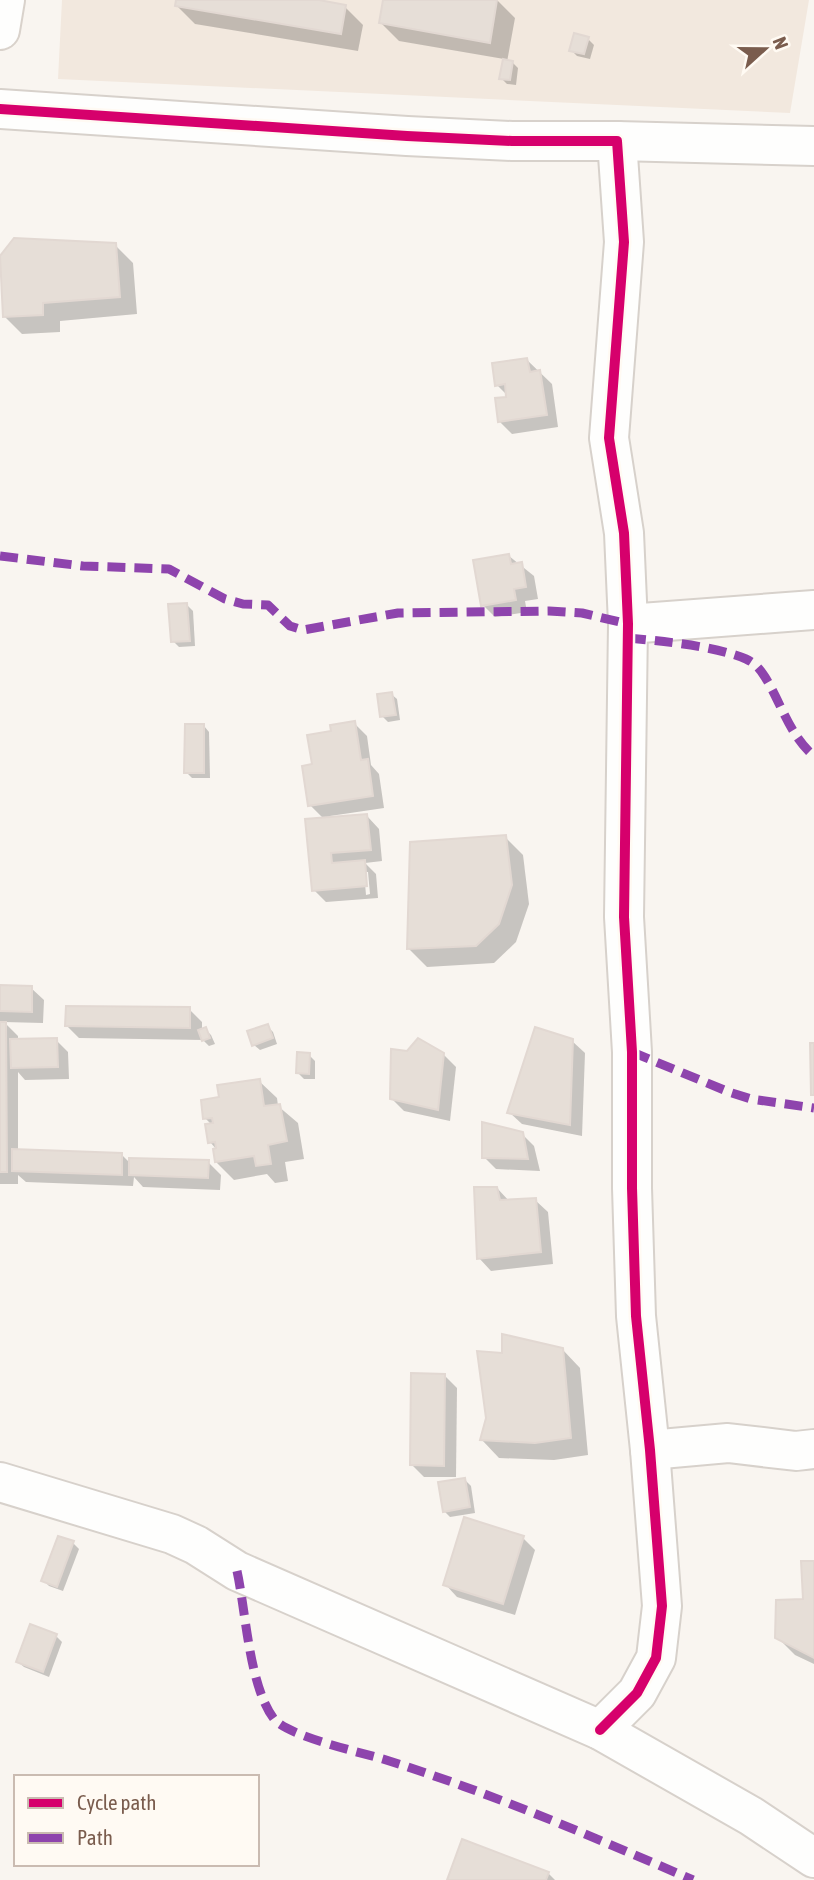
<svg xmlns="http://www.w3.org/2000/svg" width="814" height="1880" font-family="'Asap Condensed',sans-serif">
<rect width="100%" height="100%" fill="#f9f5f0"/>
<!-- residential -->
<path fill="#f2e8de" d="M 62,0 L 809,0 L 790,113 L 58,79 Z"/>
<!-- shadow -->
<g fill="#0003" fill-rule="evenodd">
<path d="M 178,0 L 310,0 L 345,7 L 363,25 L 358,51 L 195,24 L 177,6 Z"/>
<path d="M 385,0 L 497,0 L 515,18 L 507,62 L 513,63 L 518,68 L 516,85 L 507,84 L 501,78 L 504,59 L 399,41 L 381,23 Z"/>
<path d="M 588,39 L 594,45 L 590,59 L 577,56 L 571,50 Z"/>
<path d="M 115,245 L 133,263 L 137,314 L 60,321 L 60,332 L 22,334 L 4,316 Z"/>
<path d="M 527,360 L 552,384 L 558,427 L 512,434 L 500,422 L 510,398 L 497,385 Z"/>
<path d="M 509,556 L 534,576 L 538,599 L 525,601 L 527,612 L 495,617 L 483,605 Z"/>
<path d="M 187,605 L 193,611 L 195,646 L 179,647 L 173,641 Z"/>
<path d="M 391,694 L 397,699 L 400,720 L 388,722 L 382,716 Z"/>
<path d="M 354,723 L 367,736 L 371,765 L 379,774 L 384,808 L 330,816 L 330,819 L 367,816 L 379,829 L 382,861 L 365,863 L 376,874 L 378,898 L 326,902 L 314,890 L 325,820 L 310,805 L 314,766 L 333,733 ZM 364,872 L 368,872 L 370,894 L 366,895 Z"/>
<path d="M 204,726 L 209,732 L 210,778 L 192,778 L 186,772 Z"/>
<path d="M 505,837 L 523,855 L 529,904 L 516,942 L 494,963 L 427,967 L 409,949 Z"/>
<path d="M 0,987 L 31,988 L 44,1000 L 43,1023 L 4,1022 L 18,1036 L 18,1041 L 56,1040 L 68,1052 L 69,1079 L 25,1080 L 18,1072 L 18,1151 L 122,1155 L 131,1164 L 208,1162 L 221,1175 L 220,1190 L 143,1187 L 134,1177 L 133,1186 L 26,1182 L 18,1175 L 18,1184 L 0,1184 Z"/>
<path d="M 189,1009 L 202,1022 L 202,1030 L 205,1029 L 211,1035 L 215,1044 L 209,1046 L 203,1040 L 79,1038 L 67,1026 Z"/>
<path d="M 267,1026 L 273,1032 L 277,1044 L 260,1050 L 254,1045 Z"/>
<path d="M 572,1041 L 585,1053 L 582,1136 L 522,1124 L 509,1112 Z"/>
<path d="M 443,1054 L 456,1067 L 450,1121 L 404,1111 L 391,1098 Z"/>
<path d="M 309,1055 L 315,1061 L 315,1079 L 304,1079 L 298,1073 Z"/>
<path d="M 259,1081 L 277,1098 L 278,1106 L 298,1123 L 304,1159 L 285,1162 L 288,1181 L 275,1183 L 267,1174 L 234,1180 L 216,1162 L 217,1150 L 210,1142 L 212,1125 L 205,1118 L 221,1099 Z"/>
<path d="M 522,1134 L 534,1146 L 540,1171 L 496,1169 L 484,1157 Z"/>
<path d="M 497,1188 L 510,1202 L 535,1200 L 548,1212 L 553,1264 L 491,1271 L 479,1258 Z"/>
<path d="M 562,1349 L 580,1368 L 588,1455 L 554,1460 L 499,1458 L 482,1440 L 504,1355 Z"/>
<path d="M 445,1376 L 457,1388 L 456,1477 L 424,1477 L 412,1465 Z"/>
<path d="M 465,1480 L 471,1486 L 475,1513 L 450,1517 L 444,1511 Z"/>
<path d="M 523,1538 L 535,1550 L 515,1615 L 457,1597 L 445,1584 Z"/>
<path d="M 73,1543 L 79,1549 L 63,1591 L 49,1586 L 43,1580 Z"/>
<path d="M 814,1563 L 814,1664 L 795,1655 L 777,1637 L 805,1600 Z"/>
<path d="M 31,1626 L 56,1636 L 62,1642 L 49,1677 L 24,1667 L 18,1662 Z"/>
<path d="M 548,1873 L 555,1880 L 449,1880 Z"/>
</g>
<!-- building -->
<g fill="#e6ded7" stroke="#e2d8d2" stroke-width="2">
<path d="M 176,0 L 319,0 L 346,5 L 341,34 L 175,6 Z"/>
<path d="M 383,0 L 497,0 L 490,43 L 379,23 Z"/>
<path d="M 574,33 L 589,37 L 584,54 L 569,51 Z"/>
<path d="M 503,59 L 513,61 L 510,80 L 499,79 Z"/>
<path d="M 14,238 L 116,243 L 120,297 L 43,303 L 43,315 L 3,317 L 0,256 Z"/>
<path d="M 527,358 L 530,372 L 540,370 L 547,415 L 498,422 L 495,398 L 506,397 L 505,384 L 495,386 L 492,363 Z"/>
<path d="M 509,554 L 511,564 L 522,562 L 526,587 L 514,589 L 516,600 L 481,606 L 473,560 Z"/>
<path d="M 187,603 L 190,641 L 171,642 L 168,604 Z"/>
<path d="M 392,692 L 396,715 L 380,717 L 377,694 Z"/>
<path d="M 355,721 L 361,760 L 368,759 L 373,796 L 308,806 L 302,766 L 312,764 L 307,735 L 331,731 L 330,725 Z"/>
<path d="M 185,724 L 204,724 L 204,773 L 184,773 Z"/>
<path d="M 367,814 L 371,850 L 331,853 L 332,863 L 365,860 L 367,886 L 312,891 L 305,819 Z"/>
<path d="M 506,835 L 512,885 L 499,924 L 476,946 L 407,949 L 410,842 Z"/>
<path d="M 0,985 L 32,986 L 32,1012 L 0,1011 Z"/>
<path d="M 66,1006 L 190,1007 L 190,1028 L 65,1026 Z"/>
<path d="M 0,1022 L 6,1022 L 7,1172 L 0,1172 Z"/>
<path d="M 268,1024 L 273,1038 L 252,1046 L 247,1031 Z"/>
<path d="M 206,1027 L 210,1038 L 202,1041 L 198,1030 Z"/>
<path d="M 535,1027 L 573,1039 L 570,1125 L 507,1113 Z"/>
<path d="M 57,1038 L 58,1067 L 11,1068 L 10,1039 Z"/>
<path d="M 418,1038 L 444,1053 L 438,1110 L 390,1099 L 391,1049 L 407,1051 Z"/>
<path d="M 810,1043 L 814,1043 L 814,1095 L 811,1095 Z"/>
<path d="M 297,1052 L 310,1053 L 309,1074 L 296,1073 Z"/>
<path d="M 260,1079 L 264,1106 L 280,1104 L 287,1141 L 268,1145 L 271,1164 L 256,1166 L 254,1156 L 215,1162 L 213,1149 L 216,1148 L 215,1142 L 208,1143 L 205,1124 L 213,1123 L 212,1118 L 203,1119 L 201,1100 L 219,1097 L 217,1085 Z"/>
<path d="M 482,1122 L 523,1132 L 528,1159 L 482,1158 Z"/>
<path d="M 12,1149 L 122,1153 L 122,1175 L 12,1171 Z"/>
<path d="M 129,1158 L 209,1160 L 208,1178 L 129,1175 Z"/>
<path d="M 474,1187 L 497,1187 L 500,1200 L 536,1198 L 541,1252 L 477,1259 Z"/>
<path d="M 502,1334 L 563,1348 L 571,1438 L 535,1443 L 480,1440 L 486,1418 L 477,1351 L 502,1353 Z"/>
<path d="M 411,1373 L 445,1374 L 444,1466 L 410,1465 Z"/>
<path d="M 465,1478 L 470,1507 L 443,1512 L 438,1482 Z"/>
<path d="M 464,1517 L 524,1536 L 503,1604 L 443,1585 Z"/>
<path d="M 58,1536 L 74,1541 L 57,1587 L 41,1581 Z"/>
<path d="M 801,1561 L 814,1561 L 814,1658 L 775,1638 L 776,1600 L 803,1599 Z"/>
<path d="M 30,1624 L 57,1634 L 43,1672 L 16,1662 Z"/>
<path d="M 462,1839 L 549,1872 L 546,1880 L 447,1880 Z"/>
</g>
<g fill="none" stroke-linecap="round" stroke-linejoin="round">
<defs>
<g id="street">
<path d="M 0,109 L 407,136 L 512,141 L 617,141 L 624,242 L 609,438 L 624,533 L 628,624 L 624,917 L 632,1052 L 632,1188 L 636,1316 L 650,1450 L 662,1606 L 656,1658 L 637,1693 L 600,1730"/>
<path d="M 617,141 L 814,146"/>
<path d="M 628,624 L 814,610"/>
<path d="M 650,1450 L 728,1443 L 796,1451 L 814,1449"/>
<path d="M 0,1482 L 172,1534 L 196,1545 L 237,1571 L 600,1730 L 751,1816 L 814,1858"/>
</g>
<path id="secondary" d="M 0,30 L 5,0"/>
</defs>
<!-- street casing -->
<use href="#street" stroke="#d7d1cb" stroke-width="42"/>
<!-- secondary casing -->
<use href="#secondary" stroke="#d9d2cb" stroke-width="42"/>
<!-- street -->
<use href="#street" stroke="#fefefd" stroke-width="38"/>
<!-- secondary -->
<use href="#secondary" stroke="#fefefd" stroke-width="38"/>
<!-- quiet -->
<g stroke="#8e44ad" stroke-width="9" stroke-dasharray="18 9" stroke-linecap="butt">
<path d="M 0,556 L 83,566 L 169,569 L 225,599 L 243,604 L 268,605 L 290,626 L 303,630 L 398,613 L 549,611 L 582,613 L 628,624"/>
<path d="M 628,638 C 661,641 716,646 746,659 C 755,663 760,669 765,677 C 781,703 790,736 814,756"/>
<path d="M 632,1052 L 729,1092 L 751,1099 L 814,1108"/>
<path d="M 237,1571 C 246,1612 249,1686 274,1719 C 288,1736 359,1752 383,1759 C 489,1792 591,1836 693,1880"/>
</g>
<defs>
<path id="cycleway" d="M 0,109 L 407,136 L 512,141 L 617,141 L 624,242 L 609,438 L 624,533 L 628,624 L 624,917 L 632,1052 L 632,1188 L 636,1316 L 650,1450 L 662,1606 L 656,1658 L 637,1693 L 600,1730"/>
</defs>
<!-- cycleway casing -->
<use href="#cycleway" stroke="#fffaf3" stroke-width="15"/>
<!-- cycleway -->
<use href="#cycleway" stroke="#d6006c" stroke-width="10"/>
</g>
<!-- legend -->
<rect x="14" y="1775" width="245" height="91" fill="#fffaf3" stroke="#cabbb1" stroke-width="2"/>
<rect x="28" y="1798" width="35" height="10" fill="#d6006c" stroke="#cabbb1" stroke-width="2"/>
<text x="77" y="1810" font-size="21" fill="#7a5c4d">Cycle path</text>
<rect x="28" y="1833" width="35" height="10" fill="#8e44ad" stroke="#cabbb1" stroke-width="2"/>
<text x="77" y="1845" font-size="21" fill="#7a5c4d">Path</text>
<!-- north arrow -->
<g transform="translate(765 49) rotate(69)" stroke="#fffaf3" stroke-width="5" paint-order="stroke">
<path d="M0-5L12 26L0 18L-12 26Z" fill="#7a5c4d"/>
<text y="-10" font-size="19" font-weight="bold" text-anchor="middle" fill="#7a5c4d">N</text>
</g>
</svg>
